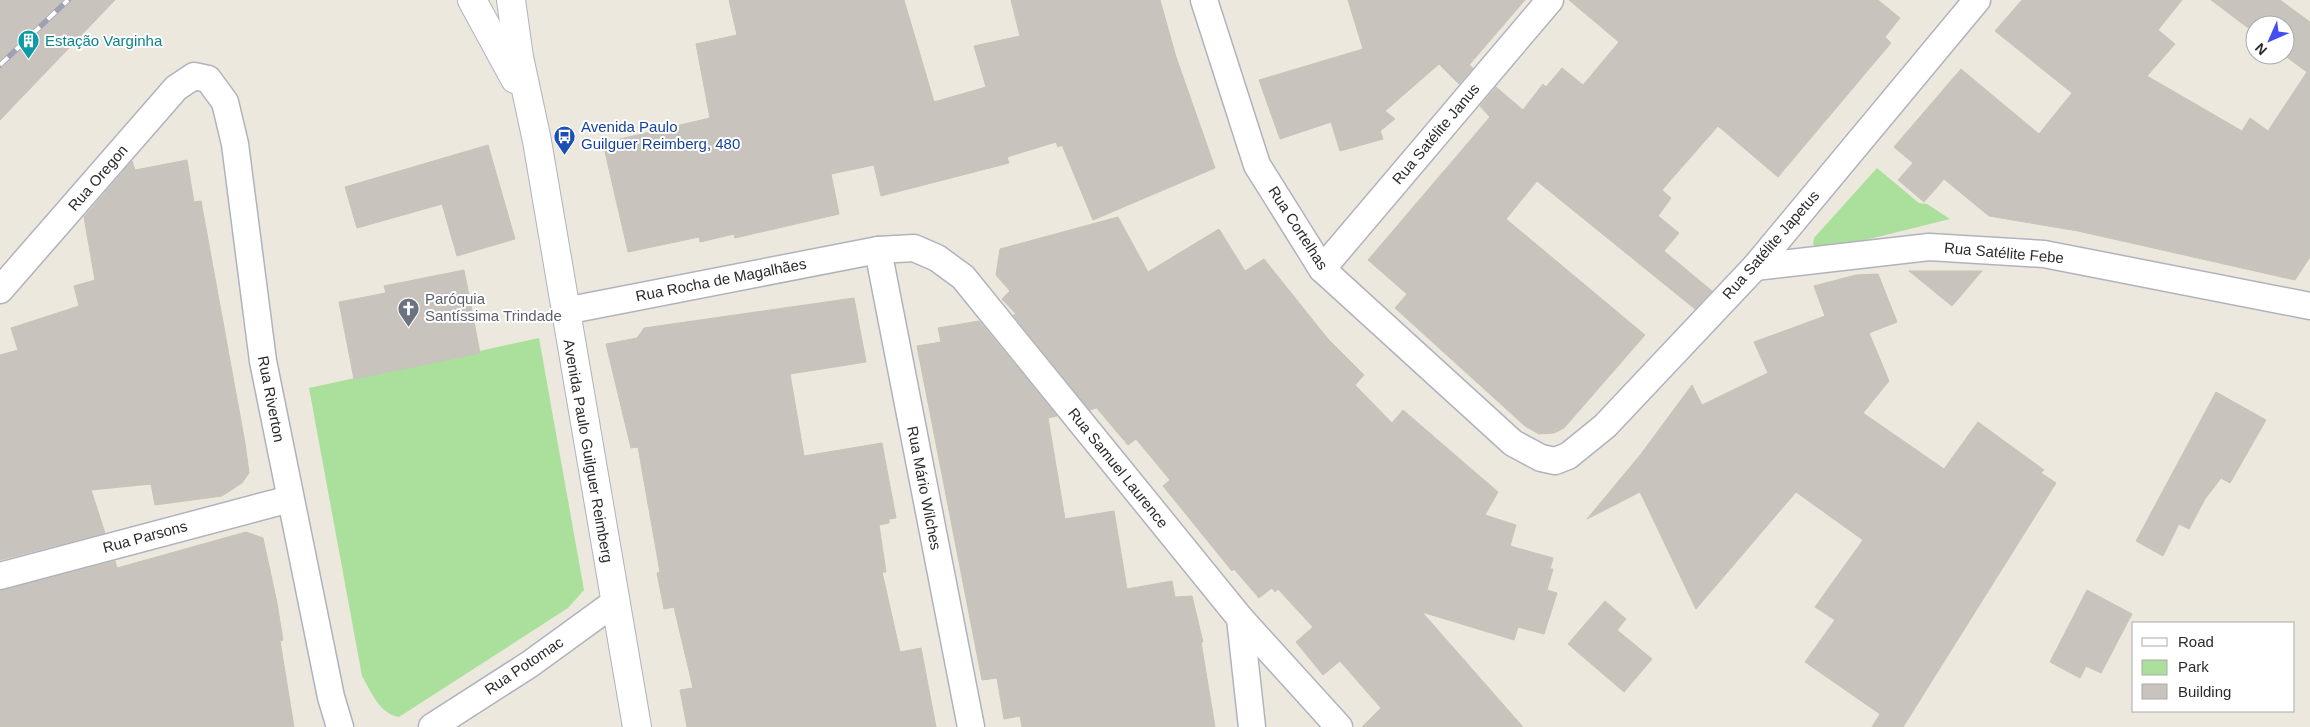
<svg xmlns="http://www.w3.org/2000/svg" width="2310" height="727" font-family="Helvetica,sans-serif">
<rect width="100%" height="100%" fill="#ece8dd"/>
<!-- green -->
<g fill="#aae09c">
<path d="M 1877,168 L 1919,203 L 1927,204 L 1950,219 L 1825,250 L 1817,250 L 1813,244 L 1814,238 Z"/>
<path d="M 539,338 L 584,590 L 568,608 L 399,717 C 380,714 371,692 362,676 L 309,388 Z"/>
</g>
<!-- building -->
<g fill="#c8c4bd" stroke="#c7c4b7">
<path d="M 0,0 L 115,0 L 0,120 Z"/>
<path d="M 729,0 L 904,0 L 934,102 L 986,87 L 974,46 L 1020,36 L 1011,0 L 1160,0 L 1176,57 L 1215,168 L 1093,220 L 1062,145 L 1058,147 L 1056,142 L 1007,157 L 1009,163 L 881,196 L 874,165 L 831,174 L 839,214 L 735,238 L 734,234 L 700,242 L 699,237 L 628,252 L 603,143 L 710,118 L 696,44 L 737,35 Z"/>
<path d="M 1348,0 L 1525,0 L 1469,65 L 1473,68 L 1459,84 L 1439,64 L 1385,111 L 1395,119 L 1380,131 L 1383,139 L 1340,151 L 1331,122 L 1280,139 L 1259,80 L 1363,49 Z"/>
<path d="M 1569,0 L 1878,0 L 1900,18 L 1885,37 L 1891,43 L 1778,177 L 1718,126 L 1662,190 L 1671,198 L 1658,216 L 1679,233 L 1664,251 L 1712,291 L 1695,309 L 1537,181 L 1506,219 L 1645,335 L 1564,428 L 1554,433 L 1539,434 L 1525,426 L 1395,308 L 1407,294 L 1368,260 L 1490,117 L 1480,106 L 1496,87 L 1523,110 L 1543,84 L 1546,87 L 1562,68 L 1583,85 L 1619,42 Z"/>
<path d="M 2022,0 L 2182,0 L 2158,30 L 2175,44 L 2147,76 L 2242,131 L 2250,118 L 2268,131 L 2307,72 L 2284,55 L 2285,25 L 2255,25 L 2255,33 L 2211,0 L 2280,0 L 2310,22 L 2310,257 L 2295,280 L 2078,231 L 1989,216 L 1944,179 L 1924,202 L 1898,180 L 1913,163 L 1894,147 L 1961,69 L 2039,134 L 2072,93 L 1995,31 Z"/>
<path d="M 488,145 L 515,239 L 457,256 L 442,204 L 357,228 L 345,187 Z"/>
<path d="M 187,160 L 194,202 L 201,201 L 245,443 L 249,473 L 242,483 L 222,496 L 155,505 L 151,484 L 91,490 L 105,533 L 0,560 L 0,355 L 18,350 L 11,328 L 79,306 L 74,286 L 95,280 L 84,217 L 132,161 L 135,170 Z"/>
<path d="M 1118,217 L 1148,272 L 1219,229 L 1245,271 L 1264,259 L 1328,339 L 1364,375 L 1355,385 L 1392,423 L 1403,410 L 1498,492 L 1485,515 L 1516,525 L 1510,546 L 1553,558 L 1550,569 L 1553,569 L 1547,590 L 1557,593 L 1544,634 L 1518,627 L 1514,640 L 1422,612 L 1523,727 L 1362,727 L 1381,708 L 1340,661 L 1323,675 L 1296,642 L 1313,627 L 1278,589 L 1275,592 L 1272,588 L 1259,598 L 1234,569 L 1232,571 L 1163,486 L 1170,480 L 1136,439 L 1128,445 L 1095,406 L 1096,408 L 1090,410 L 1013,315 L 1016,314 L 1002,299 L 1010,291 L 996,275 L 1000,249 Z"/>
<path d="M 464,270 L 480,353 L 354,379 L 339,302 L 386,293 L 384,286 Z"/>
<path d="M 1909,271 L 1982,271 L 1952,306 Z"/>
<path d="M 1878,274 L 1897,322 L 1869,333 L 1889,381 L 1863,413 L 1944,469 L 1978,422 L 2044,470 L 2041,473 L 2056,483 L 1903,727 L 1872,727 L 1880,714 L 1805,662 L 1835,620 L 1815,607 L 1863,540 L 1796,492 L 1696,609 L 1640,492 L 1587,519 L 1641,454 L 1692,385 L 1702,405 L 1768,373 L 1754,342 L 1825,316 L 1814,286 L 1856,275 Z"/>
<path d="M 854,298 L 866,362 L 790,374 L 804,456 L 882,443 L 896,518 L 889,519 L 889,523 L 879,525 L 886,572 L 882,572 L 900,652 L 921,648 L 936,727 L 687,727 L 680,690 L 693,688 L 674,607 L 664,609 L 657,573 L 660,572 L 638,447 L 631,448 L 606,344 L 637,338 L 644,328 Z"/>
<path d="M 979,321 L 1057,416 L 1048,418 L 1065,519 L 1114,511 L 1127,589 L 1172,581 L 1175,597 L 1192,596 L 1203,642 L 1201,642 L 1215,727 L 1022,727 L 1020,716 L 1004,719 L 997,678 L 982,680 L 917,346 L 941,342 L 938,328 Z"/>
<path d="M 2216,392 L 2266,420 L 2230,483 L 2221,478 L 2205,499 L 2189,529 L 2179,524 L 2163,556 L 2136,541 Z"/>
<path d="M 246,532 L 263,538 L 277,603 L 283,640 L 280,641 L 294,727 L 0,727 L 0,591 L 115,561 L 117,568 Z"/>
<path d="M 2087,590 L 2132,614 L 2101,673 L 2086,666 L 2080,678 L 2050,662 Z"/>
<path d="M 1605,601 L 1626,619 L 1617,630 L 1652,659 L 1624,692 L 1568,644 Z"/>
</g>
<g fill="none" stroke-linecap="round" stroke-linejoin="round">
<defs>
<g id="street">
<path d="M 1204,0 L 1257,165 L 1322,269 L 1513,443 L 1541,458 L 1555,461 L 1568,456 L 1605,426 L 1755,267 L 1977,0"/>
<path d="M 878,250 L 971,727"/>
<path d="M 1755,267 L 1929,247 L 2044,254 L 2310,306"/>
<path d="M 1322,269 L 1550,0"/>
<path d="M 0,290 L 176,88 L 194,76 L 208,79 L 225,102 L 235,144 L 263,361 L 331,697 L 340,727"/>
<path d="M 565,311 L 878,250 L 914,248 L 937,258 L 963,277 L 1240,618 L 1339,727"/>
<path d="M 0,576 L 290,499"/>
<path d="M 1240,618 L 1252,727"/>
<path d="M 432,727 L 530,664 L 614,603"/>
</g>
<g id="secondary">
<path d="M 472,0 L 515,79"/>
<path d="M 511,0 L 519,57 L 537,141 L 637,727"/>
</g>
</defs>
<!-- street casing -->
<use href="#street" stroke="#b1b2be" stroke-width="29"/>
<!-- secondary casing -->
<use href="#secondary" stroke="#b1b2be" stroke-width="30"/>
<!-- street -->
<use href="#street" stroke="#fff" stroke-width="26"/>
<!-- secondary -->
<use href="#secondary" stroke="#fff" stroke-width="28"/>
<defs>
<path id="rail" d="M 0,65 L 68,0"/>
</defs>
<!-- rail casing -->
<use href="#rail" stroke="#a0a0b4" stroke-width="5.5"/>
<!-- rail -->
<use href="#rail" stroke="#fff" stroke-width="4" stroke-dasharray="11" stroke-linecap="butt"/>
</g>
<!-- icons -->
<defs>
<symbol id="building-pin" viewBox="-11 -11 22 30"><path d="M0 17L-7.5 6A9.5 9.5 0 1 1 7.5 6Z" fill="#0f9aa8" stroke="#fff"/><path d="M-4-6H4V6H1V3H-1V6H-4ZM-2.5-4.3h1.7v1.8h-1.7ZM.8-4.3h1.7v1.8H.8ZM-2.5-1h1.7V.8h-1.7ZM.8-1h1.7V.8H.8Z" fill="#fff"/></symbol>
<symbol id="bus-pin" viewBox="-11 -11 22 30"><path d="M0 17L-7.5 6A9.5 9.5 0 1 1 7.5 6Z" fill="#1a4fb4" stroke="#fff"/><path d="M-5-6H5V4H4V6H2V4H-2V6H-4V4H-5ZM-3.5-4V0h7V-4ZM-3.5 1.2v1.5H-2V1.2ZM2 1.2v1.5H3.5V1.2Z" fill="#fff"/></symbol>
<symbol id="church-pin" viewBox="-11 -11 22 30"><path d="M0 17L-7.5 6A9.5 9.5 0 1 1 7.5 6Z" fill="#6b7280" stroke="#fff"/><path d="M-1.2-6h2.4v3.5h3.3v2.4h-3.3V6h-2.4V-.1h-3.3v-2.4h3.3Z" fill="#fff"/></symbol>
</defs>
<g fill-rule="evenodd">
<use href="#building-pin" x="16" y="28" width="25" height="34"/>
<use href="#bus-pin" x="552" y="124" width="25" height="34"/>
<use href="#church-pin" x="396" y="296" width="25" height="34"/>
</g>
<g text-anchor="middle" stroke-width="4" stroke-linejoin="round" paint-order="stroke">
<!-- culture labels -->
<g font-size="15" fill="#0d838f" stroke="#fff" text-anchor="start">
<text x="45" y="46">Estação Varginha</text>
</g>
<!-- transit labels -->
<g font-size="15" fill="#164399" stroke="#fff" text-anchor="start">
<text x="581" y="132">Avenida Paulo<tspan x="581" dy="17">Guilguer Reimberg, 480</tspan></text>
</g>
<!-- street labels -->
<g font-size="15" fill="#2b2b2b" stroke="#fff">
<text transform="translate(1436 134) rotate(-50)" y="5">Rua Satélite Janus</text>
<text transform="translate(98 178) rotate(-49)" y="5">Rua Oregon</text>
<text transform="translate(1298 228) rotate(57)" y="5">Rua Cortelhas</text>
<text transform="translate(1771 245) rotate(-49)" y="5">Rua Satélite Japetus</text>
<text transform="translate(2004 253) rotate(5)" y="5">Rua Satélite Febe</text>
<text transform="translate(721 280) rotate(-11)" y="5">Rua Rocha de Magalhães</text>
<text transform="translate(271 399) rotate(79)" y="5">Rua Riverton</text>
<text transform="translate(588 451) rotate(80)" y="5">Avenida Paulo Guilguer Reimberg</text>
<text transform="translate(1118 468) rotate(51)" y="5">Rua Samuel Laurence</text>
<text transform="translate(924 488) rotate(79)" y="5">Rua Mário Wilches</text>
<text transform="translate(145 537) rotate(-15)" y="5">Rua Parsons</text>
<text transform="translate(524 666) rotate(-34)" y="5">Rua Potomac</text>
</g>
<!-- worship labels -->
<g font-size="15" fill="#5b616d" stroke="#fff" text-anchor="start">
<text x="425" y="304">Paróquia<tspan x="425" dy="17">Santíssima Trindade</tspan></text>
</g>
</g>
<!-- legend -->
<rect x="2132" y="622" width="162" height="90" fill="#ffffff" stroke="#aaaaaa"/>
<rect x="2142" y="638" width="25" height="8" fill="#ffffff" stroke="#aaaaaa"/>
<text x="2178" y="647" font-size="15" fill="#2b2b2b">Road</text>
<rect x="2142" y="660" width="25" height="15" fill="#aae09c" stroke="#aaaaaa"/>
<text x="2178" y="672" font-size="15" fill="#2b2b2b">Park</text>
<rect x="2142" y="684" width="25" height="15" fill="#c8c4bd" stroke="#aaaaaa"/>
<text x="2178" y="697" font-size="15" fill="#2b2b2b">Building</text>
<!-- north arrow -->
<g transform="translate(2270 40) rotate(225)"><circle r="24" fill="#ffffff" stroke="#aaaaaa"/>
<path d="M0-4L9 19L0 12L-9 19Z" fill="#444df2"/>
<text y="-8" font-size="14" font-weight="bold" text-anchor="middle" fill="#2b2b2b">N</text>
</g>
</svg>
